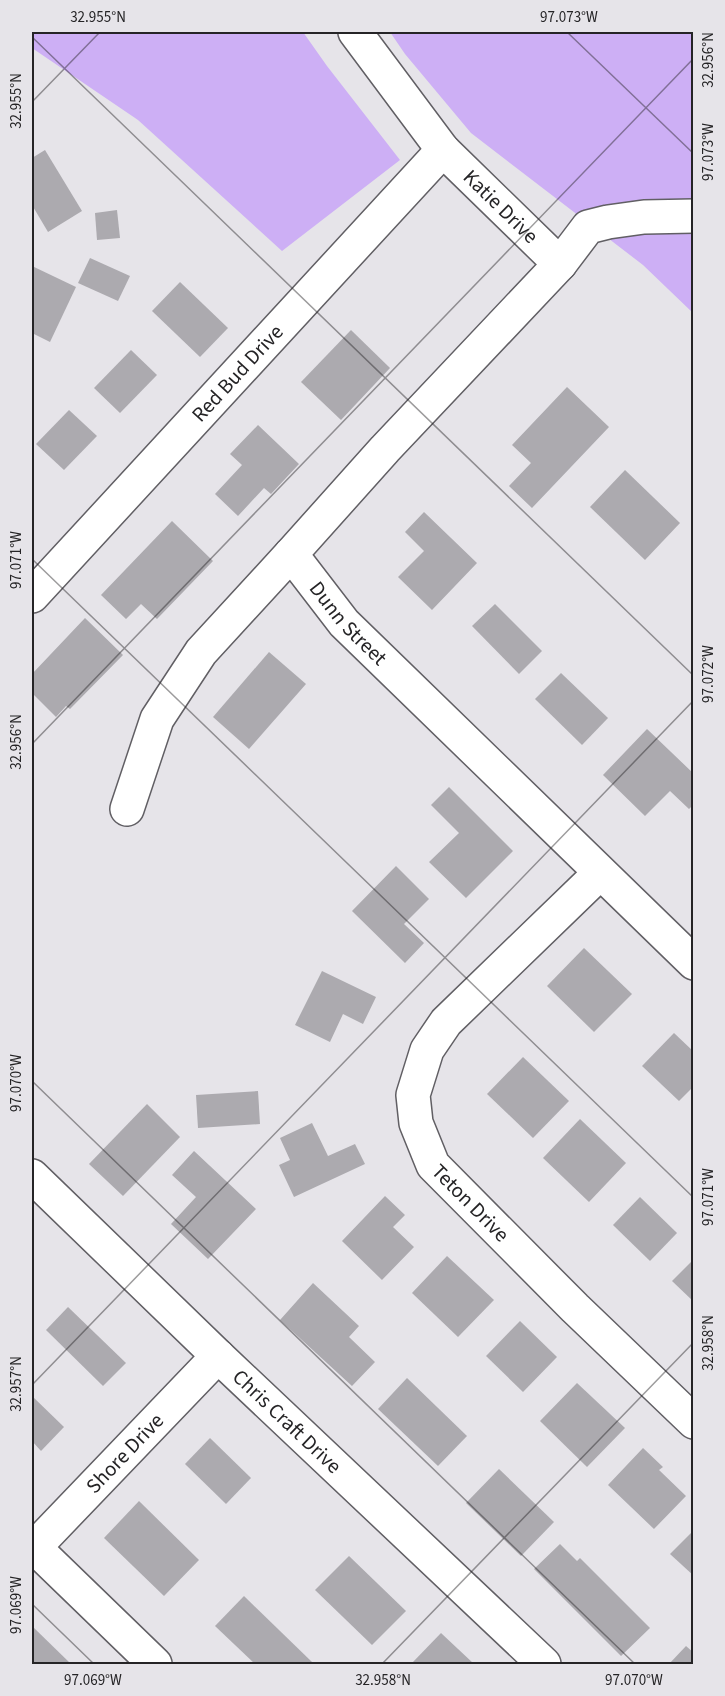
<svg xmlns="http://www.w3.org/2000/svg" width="725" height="1696" font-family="'Source Sans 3',sans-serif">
<rect width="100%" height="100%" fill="#e6e4e9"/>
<!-- green -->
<g fill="#cdaff5">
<path d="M 32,32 L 303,32 L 327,66 L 400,160 L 282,251 L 138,120 L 32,48 Z"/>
<path d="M 390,32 L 693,32 L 693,313 L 643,265 L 471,133 L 405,54 Z"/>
</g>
<!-- building -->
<g fill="#acaaaf">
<path d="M 45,150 L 82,211 L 48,232 L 32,205 L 32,158 Z"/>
<path d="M 117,210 L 120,238 L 97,240 L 95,213 Z"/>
<path d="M 90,258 L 130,276 L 118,301 L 78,283 Z"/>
<path d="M 32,266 L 76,287 L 50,342 L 32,333 Z"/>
<path d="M 180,282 L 228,328 L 200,357 L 152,311 Z"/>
<path d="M 351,330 L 390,368 L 341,420 L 301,382 Z"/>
<path d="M 131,350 L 157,375 L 120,413 L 94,388 Z"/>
<path d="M 567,387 L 609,427 L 532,508 L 509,486 L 531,463 L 512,445 Z"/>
<path d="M 69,410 L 97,436 L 64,470 L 36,444 Z"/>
<path d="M 258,425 L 299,464 L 271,494 L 264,488 L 238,516 L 215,494 L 242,465 L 230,454 Z"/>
<path d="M 625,470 L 680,523 L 645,560 L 590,507 Z"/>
<path d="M 424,512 L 477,563 L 432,610 L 398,577 L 424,551 L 405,532 Z"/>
<path d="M 172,521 L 213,561 L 157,619 L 141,604 L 126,619 L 101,595 Z"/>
<path d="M 495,604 L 542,651 L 519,674 L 472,626 Z"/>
<path d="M 85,618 L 123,655 L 70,709 L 66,706 L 56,717 L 32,693 L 32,674 Z"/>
<path d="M 269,652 L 306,684 L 249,749 L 213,717 Z"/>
<path d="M 561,673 L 608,718 L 582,745 L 535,699 Z"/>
<path d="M 647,729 L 694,774 L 694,804 L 689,809 L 670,791 L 645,816 L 603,775 Z"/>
<path d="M 449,787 L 513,851 L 466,898 L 429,862 L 459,833 L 431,805 Z"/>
<path d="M 396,866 L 429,899 L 404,924 L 424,943 L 405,963 L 352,911 Z"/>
<path d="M 584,948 L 632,994 L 594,1032 L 547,986 Z"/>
<path d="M 322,971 L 376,997 L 363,1024 L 343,1014 L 330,1042 L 295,1025 Z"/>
<path d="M 674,1033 L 694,1052 L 694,1086 L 679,1101 L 642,1066 Z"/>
<path d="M 523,1057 L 569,1101 L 533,1138 L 487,1094 Z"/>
<path d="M 258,1091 L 260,1124 L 198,1128 L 196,1095 Z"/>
<path d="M 147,1104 L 180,1137 L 123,1196 L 89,1164 Z"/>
<path d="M 580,1119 L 626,1163 L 589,1202 L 543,1158 Z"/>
<path d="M 312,1123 L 328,1156 L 355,1144 L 365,1164 L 294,1197 L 279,1165 L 290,1160 L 280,1138 Z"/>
<path d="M 194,1151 L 256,1209 L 208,1259 L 171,1224 L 196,1197 L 172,1175 Z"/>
<path d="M 385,1196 L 405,1215 L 393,1227 L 414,1247 L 382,1280 L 342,1241 Z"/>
<path d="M 640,1197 L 677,1233 L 650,1261 L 613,1225 Z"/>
<path d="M 447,1256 L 494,1300 L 458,1337 L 412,1293 Z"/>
<path d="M 694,1259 L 694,1302 L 672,1281 Z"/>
<path d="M 313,1283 L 359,1326 L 349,1337 L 375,1362 L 352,1386 L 280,1320 Z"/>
<path d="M 68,1307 L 126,1363 L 103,1386 L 46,1330 Z"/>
<path d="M 520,1321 L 557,1357 L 523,1392 L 486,1356 Z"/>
<path d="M 407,1378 L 467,1436 L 438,1466 L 378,1409 Z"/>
<path d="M 577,1383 L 625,1428 L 587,1467 L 540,1421 Z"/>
<path d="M 32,1396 L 64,1427 L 41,1451 L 32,1441 Z"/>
<path d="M 210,1438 L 251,1478 L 226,1504 L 185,1464 Z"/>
<path d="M 643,1448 L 663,1467 L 659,1470 L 686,1496 L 654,1529 L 608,1485 Z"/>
<path d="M 499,1469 L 554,1522 L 521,1556 L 466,1503 Z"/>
<path d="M 139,1501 L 199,1560 L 164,1596 L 104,1538 Z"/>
<path d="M 694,1530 L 694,1576 L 670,1554 Z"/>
<path d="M 560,1544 L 577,1561 L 580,1558 L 650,1628 L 621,1656 L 534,1569 Z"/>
<path d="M 349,1556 L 406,1611 L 372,1645 L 315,1590 Z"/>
<path d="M 244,1596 L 312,1662 L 309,1664 L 255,1664 L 215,1626 Z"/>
<path d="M 32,1626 L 71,1664 L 32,1664 Z"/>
<path d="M 441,1633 L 474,1664 L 412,1663 Z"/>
<path d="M 686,1646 L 694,1653 L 694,1664 L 669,1664 Z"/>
</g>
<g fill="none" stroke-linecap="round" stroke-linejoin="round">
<defs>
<g id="minor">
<path id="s1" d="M 355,32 L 443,150 L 560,264"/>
<path id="s2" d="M 694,216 L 644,217 L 608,222 L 588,227 L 560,264 L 385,449 L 291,554 L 344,623 L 694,963"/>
<path id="s3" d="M 32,596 L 443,150"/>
<path d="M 127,809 L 157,719 L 201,652 L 291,554"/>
<path id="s4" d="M 600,873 L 446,1022 L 427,1050 L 413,1095 L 416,1123 L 433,1165 L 575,1308 L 694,1422"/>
<path id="s5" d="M 32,1176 L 218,1356 L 544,1664"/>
<path d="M 32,1545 L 155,1664"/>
<path id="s6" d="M 32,1550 L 218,1356"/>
</g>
</defs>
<!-- minor casing -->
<use href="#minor" stroke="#615f64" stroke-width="36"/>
<!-- minor -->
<use href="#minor" stroke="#fff" stroke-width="33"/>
</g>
<!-- ticks -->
<path fill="none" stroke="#252426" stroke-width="1.5" stroke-opacity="0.45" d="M 567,32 L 694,154M 32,37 L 694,676M 32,102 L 100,32M 32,559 L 694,1198M 32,744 L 694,58M 32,1081 L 635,1664M 32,1385 L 694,700M 32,1604 L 94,1664M 382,1664 L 694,1342"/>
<g text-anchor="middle" stroke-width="4.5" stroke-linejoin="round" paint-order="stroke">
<!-- street labels -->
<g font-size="21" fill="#252426" stroke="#e6e4e9">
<text dy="7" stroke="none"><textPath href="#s1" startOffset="228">Katie Drive</textPath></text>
<text dy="7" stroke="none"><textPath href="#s3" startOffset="303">Red Bud Drive</textPath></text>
<text dy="7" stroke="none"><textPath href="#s2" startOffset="639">Dunn Street</textPath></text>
<text dy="7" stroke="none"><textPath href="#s4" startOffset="422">Teton Drive</textPath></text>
<text dy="7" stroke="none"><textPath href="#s5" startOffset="354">Chris Craft Drive</textPath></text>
<text dy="7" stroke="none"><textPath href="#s6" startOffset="134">Shore Drive</textPath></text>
</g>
</g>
<!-- border -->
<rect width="725" height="1696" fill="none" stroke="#e6e4e9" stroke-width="66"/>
<rect x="33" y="33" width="659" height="1630" fill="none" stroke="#252426" stroke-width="2"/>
<g font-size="15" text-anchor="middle" fill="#252426">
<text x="98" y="22">32.955°N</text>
<text x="569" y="22">97.073°W</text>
<text transform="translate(708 60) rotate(-90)" y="5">32.956°N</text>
<text transform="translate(16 101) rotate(-90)" y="5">32.955°N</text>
<text transform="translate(708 152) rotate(-90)" y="5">97.073°W</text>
<text transform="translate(16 560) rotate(-90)" y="5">97.071°W</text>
<text transform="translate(708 674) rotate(-90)" y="5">97.072°W</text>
<text transform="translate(16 742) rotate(-90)" y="5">32.956°N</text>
<text transform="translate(16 1083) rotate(-90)" y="5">97.070°W</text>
<text transform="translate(708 1197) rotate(-90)" y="5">97.071°W</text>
<text transform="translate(708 1343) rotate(-90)" y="5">32.958°N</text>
<text transform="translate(16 1384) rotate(-90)" y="5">32.957°N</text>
<text transform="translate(16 1605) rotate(-90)" y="5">97.069°W</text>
<text x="93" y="1685">97.069°W</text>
<text x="383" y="1685">32.958°N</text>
<text x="634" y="1685">97.070°W</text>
</g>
</svg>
